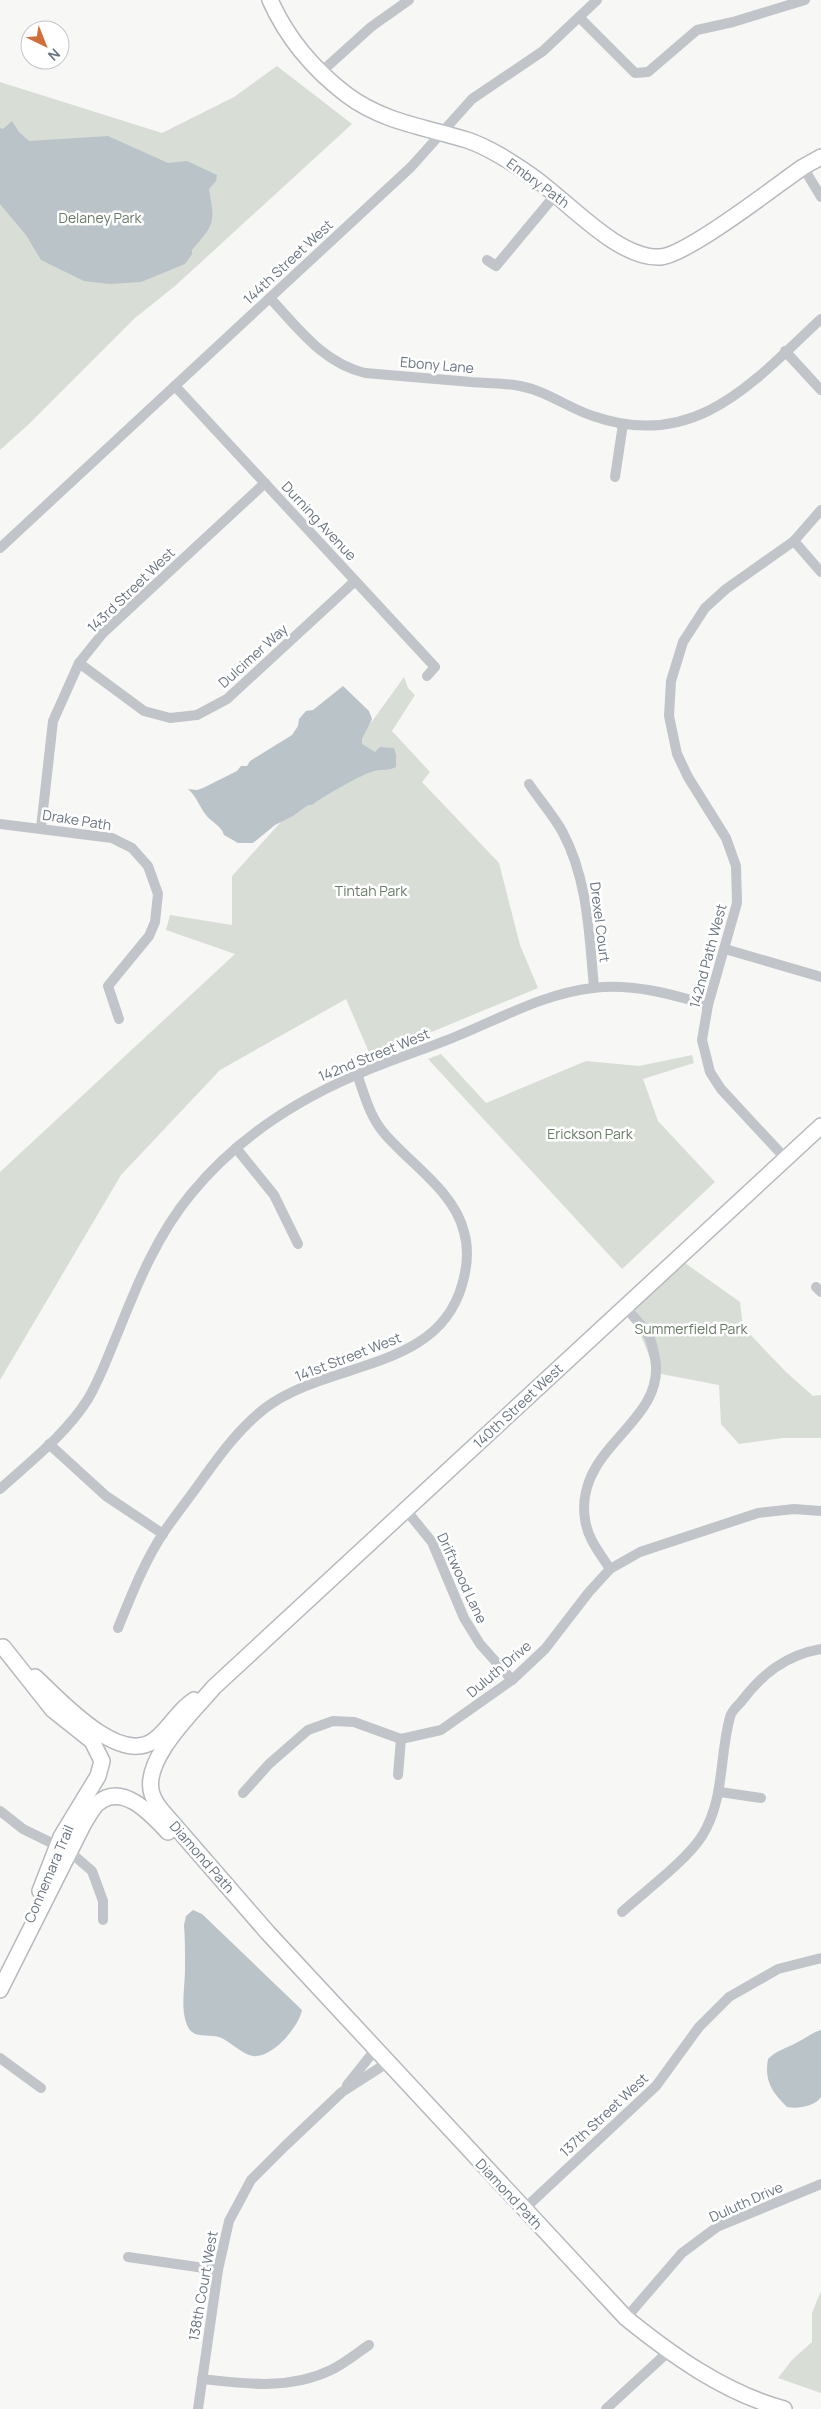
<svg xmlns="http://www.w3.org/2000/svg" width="821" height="2409" font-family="Manrope,sans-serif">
<rect width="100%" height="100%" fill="#f7f7f5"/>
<!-- green -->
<g fill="#d8ddd6">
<path d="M 277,66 L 352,124 L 175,286 L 135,318 L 29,424 L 0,450 L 0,82 L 162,133 L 234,97 Z"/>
<path d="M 404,677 L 408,688 L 415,695 L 392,731 L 430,772 L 422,782 L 499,863 L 520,945 L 538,988 L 371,1057 L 346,999 L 220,1070 L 121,1175 L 0,1380 L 0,1172 L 235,954 L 166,930 L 170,915 L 232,925 L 232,876 L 373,720 Z"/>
<path d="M 441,1054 L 486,1103 L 586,1061 L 639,1066 L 692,1055 L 694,1063 L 643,1079 L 658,1121 L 715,1182 L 622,1269 L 428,1059 Z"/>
<path d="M 678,1258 L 740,1302 L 743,1327 L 786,1372 L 813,1396 L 821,1395 L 821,1438 L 783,1438 L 739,1444 L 721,1424 L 719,1385 L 656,1373 L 634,1318 L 625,1307 Z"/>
<path d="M 821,2291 L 821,2393 L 778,2378 L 792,2360 L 812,2342 L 812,2313 Z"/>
</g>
<!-- water -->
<g fill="#bac3c8">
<path d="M 12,121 L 19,132 L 29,141 L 108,136 L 168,163 L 187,161 L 217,175 L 216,181 L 209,189 C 215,223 215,223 192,250 L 192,254 L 185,264 L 141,282 L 109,284 L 84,281 L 41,260 L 26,235 L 0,204 L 0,128 L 3,129 Z"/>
<path d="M 343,686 L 369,711 L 372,719 L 362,739 L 362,744 L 375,752 L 380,747 L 394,748 L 396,755 L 396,767 C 388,771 382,769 374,771 C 364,773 320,798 312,805 L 308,805 L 293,816 L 275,825 L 253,843 L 238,843 L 224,835 C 221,825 212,823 206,815 C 199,806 197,797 188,789 L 197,790 L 203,788 L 237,771 L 241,766 L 247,766 L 250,761 L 292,735 L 298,726 L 299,719 L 306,711 L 313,710 Z"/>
<path d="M 193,1910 L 202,1914 L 302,2010 C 299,2027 269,2063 249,2055 C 238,2051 230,2041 219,2037 C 209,2034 194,2039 188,2027 C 179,2009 186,1983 185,1963 C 185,1950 185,1938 184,1925 L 186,1916 Z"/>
<path d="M 821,2030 L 821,2097 C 814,2107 797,2109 787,2107 C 772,2092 764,2081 768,2059 C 777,2050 785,2049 796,2043 C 805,2039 811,2033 821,2030 Z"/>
</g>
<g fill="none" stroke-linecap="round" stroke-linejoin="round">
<defs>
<g id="secondary">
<path d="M 270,0 C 287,38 314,70 347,95 C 383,122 425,127 467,140 C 488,147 508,160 526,172 C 564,196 615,259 660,257 C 686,256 777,185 803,167 L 821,157"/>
<path d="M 3,1647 L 53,1710 L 92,1741 L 102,1761 L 98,1776 L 61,1837 L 40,1891"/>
<path d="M 35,1677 C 59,1699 118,1765 153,1741 C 169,1730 177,1711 194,1700"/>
<path d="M 0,1990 L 84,1823 C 88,1817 92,1809 97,1804 C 122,1781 152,1815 168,1832"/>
<path d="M 784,2409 C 725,2393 673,2356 626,2318 L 268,1933 L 162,1811 C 158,1806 154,1800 152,1794 C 141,1760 194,1711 214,1687 L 821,1126"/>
</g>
</defs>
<!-- secondary casing -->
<use href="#secondary" stroke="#b6b9be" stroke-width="18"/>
<!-- street -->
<g stroke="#c1c4c8" stroke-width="10">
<path d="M 579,17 L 635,73 L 648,72 L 697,30 L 733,22 L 805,0"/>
<path d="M 320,73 L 371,27 L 409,0"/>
<path d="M 803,167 L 821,197"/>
<path d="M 487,260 L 496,266 L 556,194"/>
<path d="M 270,298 C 298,328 323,363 365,373 C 401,376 436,379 471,382 C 487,383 504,383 520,386 C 547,391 568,408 593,416 C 696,452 754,381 821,319"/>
<path d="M 785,351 L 821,390"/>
<path d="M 175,386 L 435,667 L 427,676"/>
<path d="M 615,477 L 623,424"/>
<path d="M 794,541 L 821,572"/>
<path d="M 0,548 L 411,167 L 472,99 L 543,51 L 597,0"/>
<path d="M 79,663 L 144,711 L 170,718 L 197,715 L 227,699 L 355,581"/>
<path d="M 529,784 C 539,799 553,815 562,831 C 588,879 589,934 594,987"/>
<path d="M 0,824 L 112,838 L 132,848 L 148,866 L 158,894 L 155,922 L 149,936 L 108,986 L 119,1019"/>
<path d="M 41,828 L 53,721 L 79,663 L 103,633 L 265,483"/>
<path d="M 725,949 L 821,977"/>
<path d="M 236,1148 L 274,1195 L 298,1244"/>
<path d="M 786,1159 L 721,1089 L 710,1072 L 702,1040 L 708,1005 L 737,903 L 736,866 L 726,838 L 688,777 L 677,754 L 669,716 L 671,681 L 683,642 L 705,608 L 726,589 L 794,541 L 821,510"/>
<path d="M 816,1287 L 821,1292"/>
<path d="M 49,1444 L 106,1496 L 163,1534"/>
<path d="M 0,1489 C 31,1461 66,1434 88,1399 C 101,1377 109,1353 119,1330 C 138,1282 158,1234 191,1194 C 235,1140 293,1102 356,1075 C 389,1060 424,1050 457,1036 C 501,1018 546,993 593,988 C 632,983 671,994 708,1005"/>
<path d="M 406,1510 L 432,1542 L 464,1618 L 480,1644 L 512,1680"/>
<path d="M 610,1569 C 600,1553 587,1538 585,1519 C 582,1501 587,1482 596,1467 C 616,1432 664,1405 655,1358 C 653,1350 652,1340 647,1333 C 641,1324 632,1315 625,1307"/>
<path d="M 118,1628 C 131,1596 144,1562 164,1532 C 176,1514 191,1496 204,1477 C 222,1452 240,1428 264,1409 C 327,1360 437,1373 462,1285 C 467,1268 469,1249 464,1232 C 454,1191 410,1164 384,1133 C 370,1117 364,1094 357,1074"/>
<path d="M 398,1775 L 401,1739"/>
<path d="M 720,1792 L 761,1798"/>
<path d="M 243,1793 L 269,1764 L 308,1730 L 333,1721 L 354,1722 L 401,1739 L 441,1730 L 512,1680 L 545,1649 L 589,1592 L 610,1569 L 640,1552 L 758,1513 L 794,1509 L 821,1511"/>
<path d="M 0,1811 L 23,1829 L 70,1852 L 92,1871 L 103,1901 L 103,1920"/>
<path d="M 622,1912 C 645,1891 686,1861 702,1836 C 725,1799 719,1757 730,1717 C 731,1712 737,1706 741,1702 C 762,1674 786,1655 821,1649"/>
<path d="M 0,2058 L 41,2088"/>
<path d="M 347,2085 L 375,2050"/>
<path d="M 523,2210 L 656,2086 L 699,2027 L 729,1997 L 778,1969 L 821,1958"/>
<path d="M 128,2257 L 218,2270"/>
<path d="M 626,2318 L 682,2253 L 717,2227 L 821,2184"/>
<path d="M 202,2379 C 246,2384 289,2390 331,2370 C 344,2364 357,2353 369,2345"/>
<path d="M 198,2409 L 218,2270 L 229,2221 L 251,2180 L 285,2146 L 342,2092 L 387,2063"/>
<path d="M 606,2409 L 668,2352"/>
</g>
<!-- secondary -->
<use href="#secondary" stroke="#fff" stroke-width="15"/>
</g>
<g text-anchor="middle" stroke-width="5" stroke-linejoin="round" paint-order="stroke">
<!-- street labels -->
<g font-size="14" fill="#697482" stroke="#fff">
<text transform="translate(538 183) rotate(36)" y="5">Embry Path</text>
<text transform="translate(288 262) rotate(-43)" y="5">144th Street West</text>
<text transform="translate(437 365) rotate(5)" y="5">Ebony Lane</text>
<text transform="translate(319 521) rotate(47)" y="5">Durning Avenue</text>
<text transform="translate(131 590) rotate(-44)" y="5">143rd Street West</text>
<text transform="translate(253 656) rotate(-42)" y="5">Dulcimer Way</text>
<text transform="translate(77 820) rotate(9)" y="5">Drake Path</text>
<text transform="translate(600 922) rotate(83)" y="5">Drexel Court</text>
<text transform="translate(708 956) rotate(-75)" y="5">142nd Path West</text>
<text transform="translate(374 1055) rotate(-22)" y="5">142nd Street West</text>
<text transform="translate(348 1357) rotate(-21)" y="5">141st Street West</text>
<text transform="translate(518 1406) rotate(-43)" y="5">140th Street West</text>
<text transform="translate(462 1578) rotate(65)" y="5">Driftwood Lane</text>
<text transform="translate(499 1669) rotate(-40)" y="5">Duluth Drive</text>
<text transform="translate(202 1857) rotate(49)" y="5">Diamond Path</text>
<text transform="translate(49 1874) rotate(-67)" y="5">Connemara Trail</text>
<text transform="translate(604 2115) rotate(-43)" y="5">137th Street West</text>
<text transform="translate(509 2194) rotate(47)" y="5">Diamond Path</text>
<text transform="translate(746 2202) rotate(-24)" y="5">Duluth Drive</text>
<text transform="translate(203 2286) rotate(-80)" y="5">138th Court West</text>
</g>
<!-- park labels -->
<g font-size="14" fill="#697a67" stroke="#fff">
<text x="100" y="223">Delaney Park</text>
<text x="371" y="896">Tintah Park</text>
<text x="590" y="1139">Erickson Park</text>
<text x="691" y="1334">Summerfield Park</text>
</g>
</g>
<!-- north arrow -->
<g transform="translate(45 45) rotate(137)"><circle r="24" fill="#ffffff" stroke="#c3c7cd"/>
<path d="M0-4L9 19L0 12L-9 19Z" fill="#d16e3a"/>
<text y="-8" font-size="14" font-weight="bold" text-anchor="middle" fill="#697482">N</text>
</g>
</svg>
